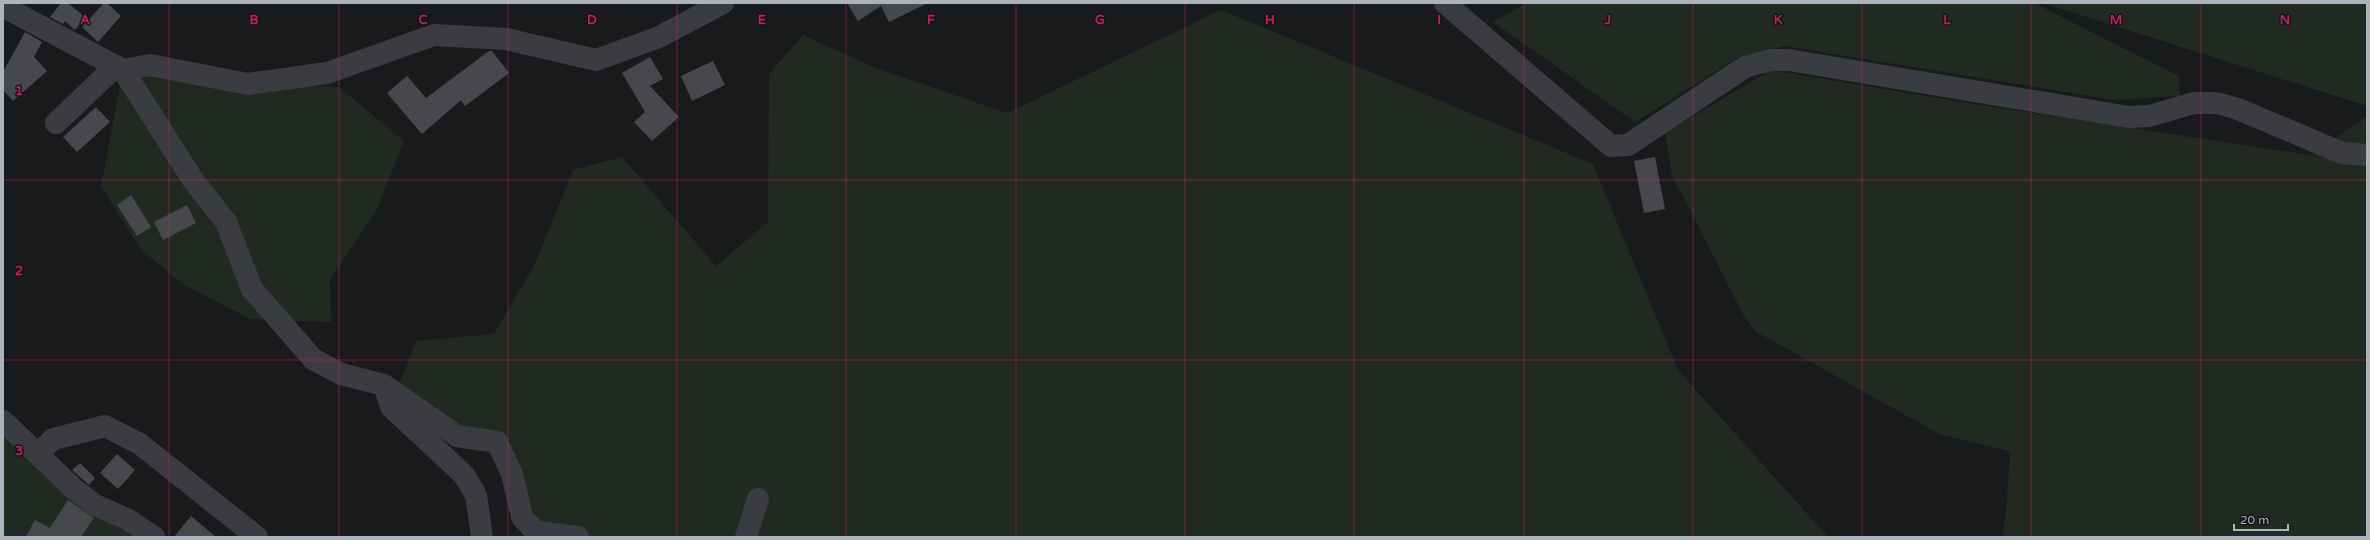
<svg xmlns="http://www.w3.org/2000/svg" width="2370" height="540" font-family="'Varela Round',sans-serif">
<rect width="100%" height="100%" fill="#191a1c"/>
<!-- green -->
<g fill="#212a21">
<path d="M 1527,3 L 2034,3 L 2179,76 L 2180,96 L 2114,100 L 1785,46 L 1737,58 L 1635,122 L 1493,22 Z"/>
<path d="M 2043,3 L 2367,3 L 2367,106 Z"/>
<path d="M 1221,10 L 1593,164 L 1678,370 L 1828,537 L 565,537 L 522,517 L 497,442 L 391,407 L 416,341 L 494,334 L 535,264 L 573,170 L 622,157 L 716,266 L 768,222 L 769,74 L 803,35 L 873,67 L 1007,113 Z"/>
<path d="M 123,70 L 248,84 L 339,87 L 404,141 L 377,209 L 330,280 L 331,322 L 250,319 L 183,284 L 141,250 L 101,186 Z"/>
<path d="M 1771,70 L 1968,103 L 2310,155 L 2367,116 L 2367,537 L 2002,537 L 2006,513 L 2010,451 L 1941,435 L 1755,331 L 1744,316 L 1672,175 L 1665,133 Z"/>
<path d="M 3,421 L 58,473 L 134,537 L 3,537 Z"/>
</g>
<!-- building -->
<g fill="#46484c">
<path d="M 61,3 L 68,3 L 85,17 L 75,30 L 65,21 L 63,24 L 50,17 Z"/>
<path d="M 104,3 L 107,3 L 121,16 L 98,42 L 82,27 Z"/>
<path d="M 847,3 L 928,3 L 889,22 L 881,6 L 858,21 Z"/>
<path d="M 25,32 L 42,42 L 34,57 L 47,71 L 13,101 L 3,90 L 3,72 Z"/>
<path d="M 489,51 L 492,51 L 509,73 L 465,106 L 461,100 L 422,134 L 387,93 L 407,76 L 426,98 Z"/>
<path d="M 650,57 L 663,79 L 650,86 L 679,117 L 652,141 L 634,122 L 645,112 L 622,73 Z"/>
<path d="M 713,61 L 725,85 L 692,101 L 681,76 Z"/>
<path d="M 96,107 L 110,122 L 77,152 L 63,137 Z"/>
<path d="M 1655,157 L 1665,209 L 1644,213 L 1634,161 Z"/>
<path d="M 131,195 L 151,227 L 137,236 L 117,205 Z"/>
<path d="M 187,205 L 196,223 L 163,240 L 154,222 Z"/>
<path d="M 117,454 L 135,470 L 118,489 L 100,473 Z"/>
<path d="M 80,463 L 95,478 L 89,485 L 72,470 Z"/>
<path d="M 68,500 L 94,518 L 81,537 L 26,537 L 35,520 L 50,528 Z"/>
<path d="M 191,516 L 216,537 L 174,537 Z"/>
</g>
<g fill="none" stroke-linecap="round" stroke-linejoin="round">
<!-- minor -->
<g stroke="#3a3c41" stroke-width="22">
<path d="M 3,3 L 6,8 L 123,70 L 193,180 L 226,222 L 252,289 L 313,359 L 341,374 L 384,385 L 457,436 L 497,442 L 512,474 L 522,517 L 536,532 L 578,537"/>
<path d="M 1445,3 L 1611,146 L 1628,145 L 1745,67 L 1771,60 L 1789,60 L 2129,117 L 2149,116 L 2194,103 L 2217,103 L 2238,109 L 2342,153 L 2367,155"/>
<path d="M 123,70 L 150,65 L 248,84 L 327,73 L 434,35 L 506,39 L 596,60 L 659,37 L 723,3"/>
<path d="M 56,123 L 116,66"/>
<path d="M 385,388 L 391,407 L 464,475 L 476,495 L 482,537"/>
<path d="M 3,421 L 74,489 L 95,505 L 127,519 L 154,537"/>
<path d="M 38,454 L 53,439 L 105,426 L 140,444 L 257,537"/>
<path d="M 746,537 L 758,499"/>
</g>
</g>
<!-- grid -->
<path fill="none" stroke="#c12060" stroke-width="1" stroke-opacity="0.55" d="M 169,3 L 169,537M 339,3 L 339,537M 508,3 L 508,537M 677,3 L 677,537M 846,3 L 846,537M 1016,3 L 1016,537M 1185,3 L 1185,537M 1354,3 L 1354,537M 1524,3 L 1524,537M 1693,3 L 1693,537M 1862,3 L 1862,537M 2031,3 L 2031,537M 2201,3 L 2201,537M 3,180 L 2367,180M 3,360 L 2367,360"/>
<g font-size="13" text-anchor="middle" font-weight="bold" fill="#c12060" stroke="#141517" stroke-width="3" stroke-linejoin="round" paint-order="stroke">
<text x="85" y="24">A</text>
<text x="254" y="24">B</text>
<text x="423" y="24">C</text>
<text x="592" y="24">D</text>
<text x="762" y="24">E</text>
<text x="931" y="24">F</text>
<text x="1100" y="24">G</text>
<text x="1270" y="24">H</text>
<text x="1439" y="24">I</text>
<text x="1608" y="24">J</text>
<text x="1778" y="24">K</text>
<text x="1947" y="24">L</text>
<text x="2116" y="24">M</text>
<text x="2285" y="24">N</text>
<text x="19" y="95">1</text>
<text x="19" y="275">2</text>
<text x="19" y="455">3</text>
</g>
<!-- border -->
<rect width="2370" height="540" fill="none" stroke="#acb3bb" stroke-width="8"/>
<!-- scale -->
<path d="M2234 524v6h54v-6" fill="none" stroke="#acb3bb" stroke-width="2"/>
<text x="2240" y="524" font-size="12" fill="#acb3bb" stroke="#141517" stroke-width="3" paint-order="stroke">20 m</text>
</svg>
